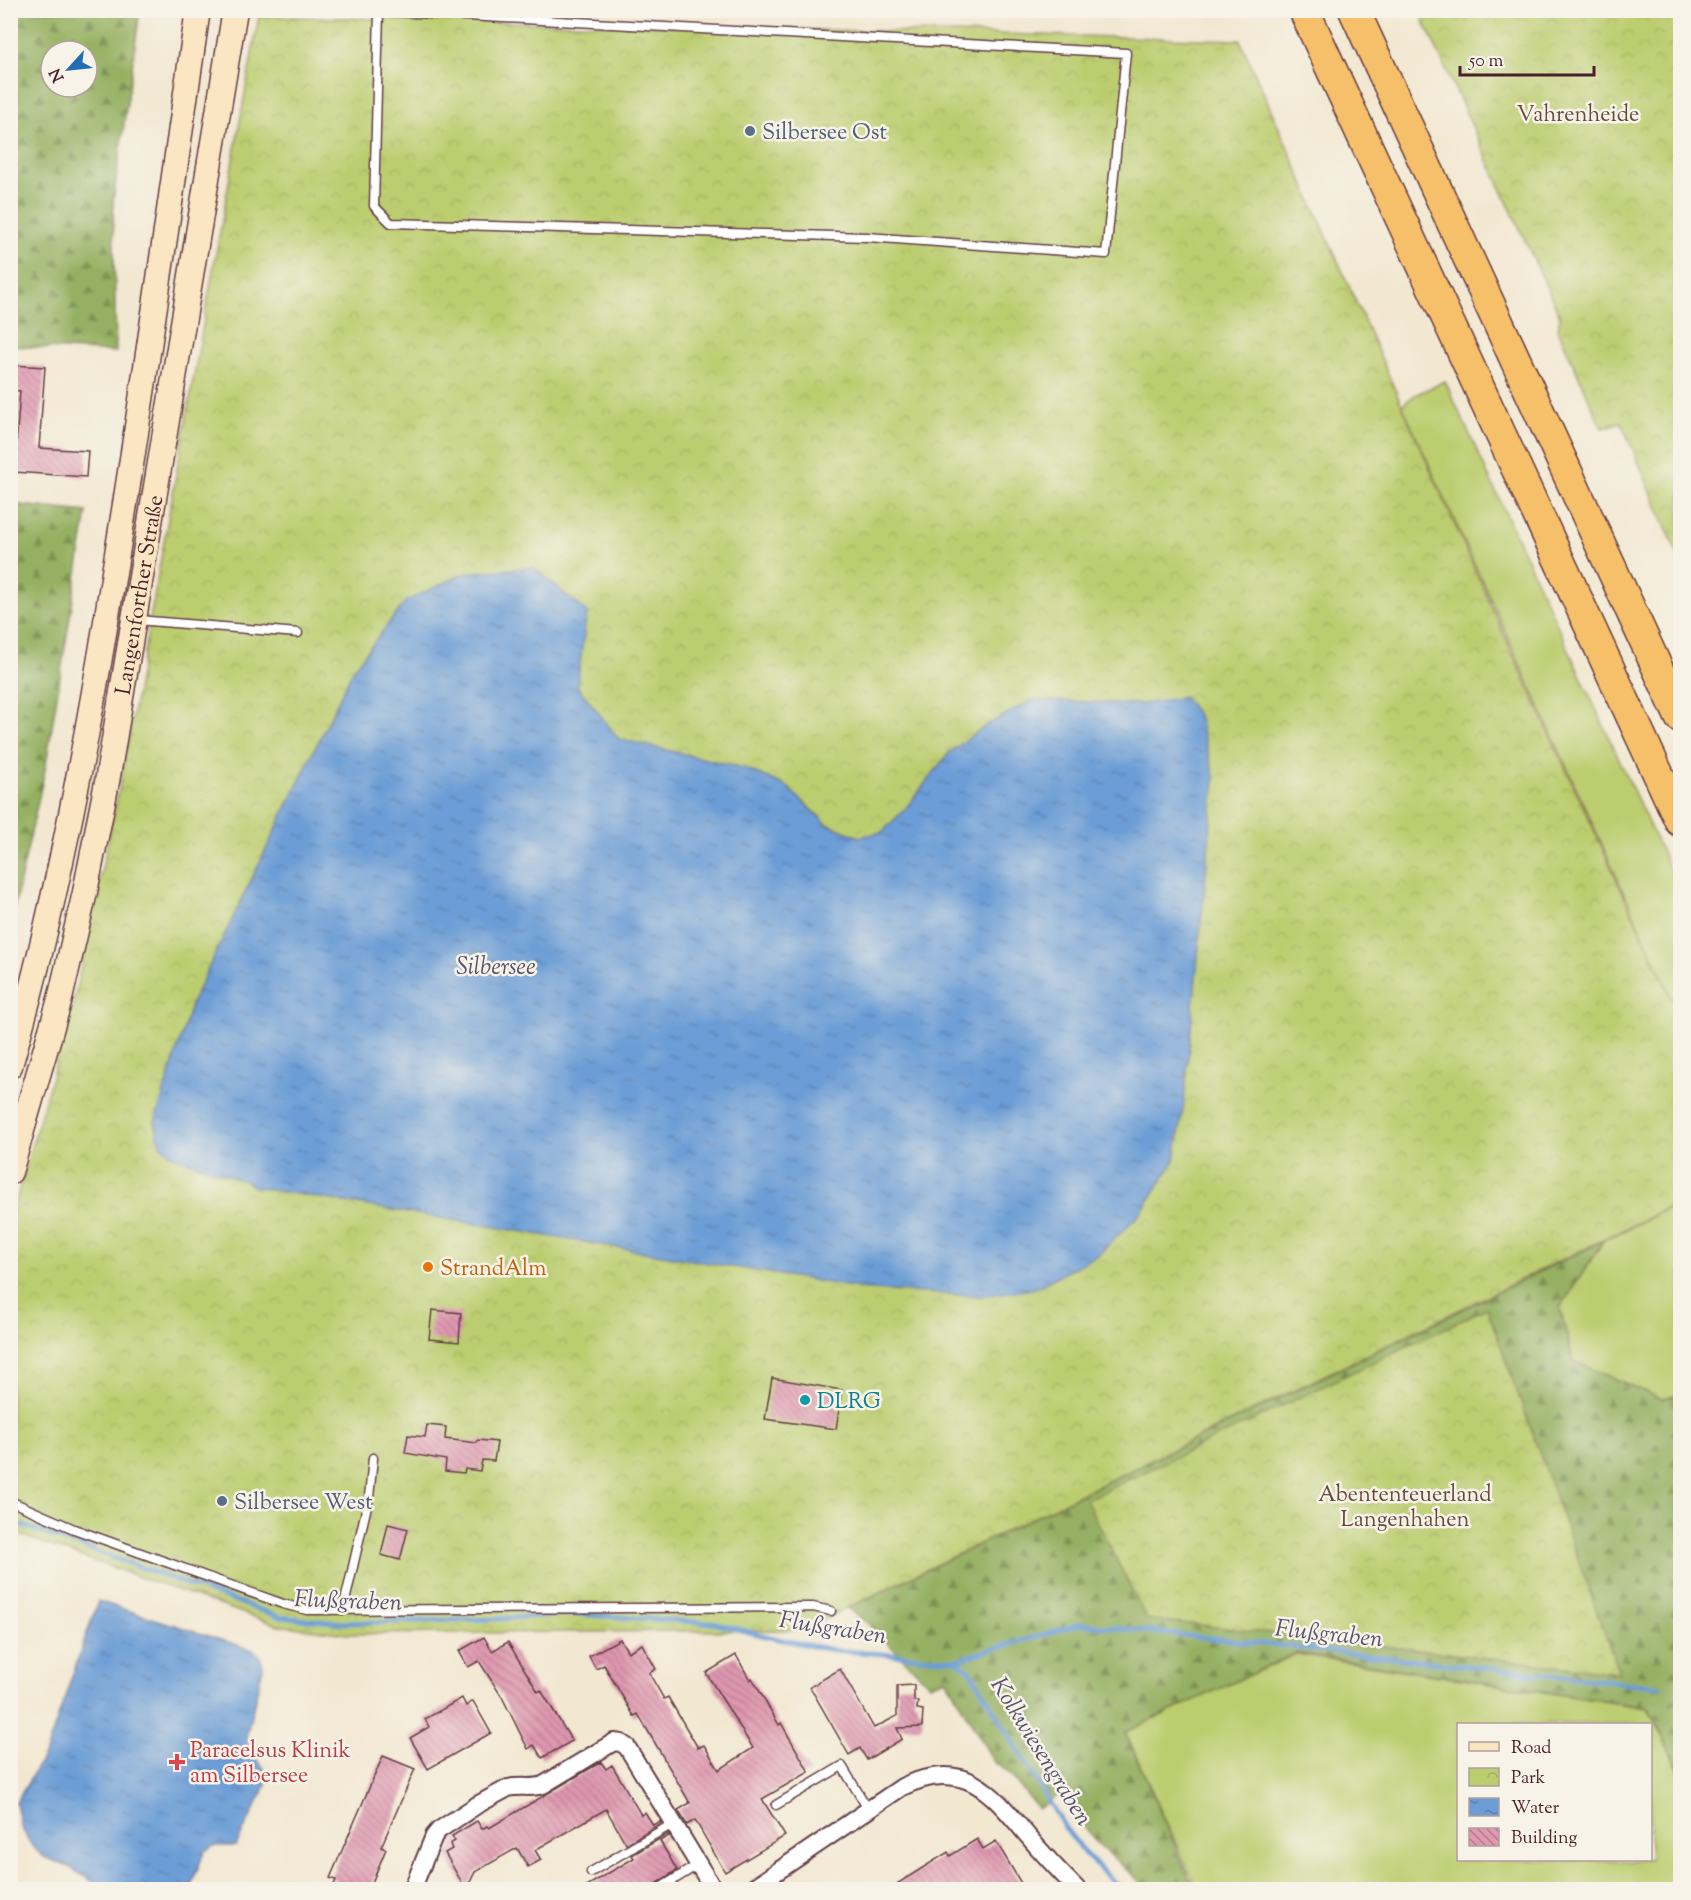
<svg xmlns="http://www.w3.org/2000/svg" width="1691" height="1900" font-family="'Sorts Mill Goudy',serif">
<defs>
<pattern id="forest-firs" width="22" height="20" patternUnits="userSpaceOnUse" patternTransform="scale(1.5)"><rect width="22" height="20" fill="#95b062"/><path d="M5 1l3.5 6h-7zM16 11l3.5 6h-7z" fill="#7c8f51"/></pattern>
<pattern id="park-crowns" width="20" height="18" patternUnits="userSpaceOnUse" patternTransform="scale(1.5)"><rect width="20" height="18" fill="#bccd70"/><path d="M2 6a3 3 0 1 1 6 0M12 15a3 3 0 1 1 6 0" fill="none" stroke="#a3b061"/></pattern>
<pattern id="water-ripples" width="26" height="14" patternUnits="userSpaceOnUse" patternTransform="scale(1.5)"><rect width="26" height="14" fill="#6c9dd6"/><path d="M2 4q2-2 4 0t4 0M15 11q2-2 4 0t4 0" fill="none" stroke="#5b7fae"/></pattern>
<pattern id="building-back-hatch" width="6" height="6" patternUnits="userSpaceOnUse" patternTransform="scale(1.5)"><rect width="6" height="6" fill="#df98b0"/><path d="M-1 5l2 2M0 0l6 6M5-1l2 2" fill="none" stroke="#b77b8f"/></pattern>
</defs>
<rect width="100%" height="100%" fill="#f7f3e8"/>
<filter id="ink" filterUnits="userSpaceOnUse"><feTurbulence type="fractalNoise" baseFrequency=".0167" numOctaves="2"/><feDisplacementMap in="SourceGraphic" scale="12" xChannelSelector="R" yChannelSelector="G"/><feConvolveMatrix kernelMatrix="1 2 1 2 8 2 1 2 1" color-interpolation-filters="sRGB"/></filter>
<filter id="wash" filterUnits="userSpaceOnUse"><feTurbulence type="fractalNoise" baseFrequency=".008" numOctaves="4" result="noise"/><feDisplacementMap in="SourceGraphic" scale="24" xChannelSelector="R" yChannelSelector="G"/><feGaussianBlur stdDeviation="1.35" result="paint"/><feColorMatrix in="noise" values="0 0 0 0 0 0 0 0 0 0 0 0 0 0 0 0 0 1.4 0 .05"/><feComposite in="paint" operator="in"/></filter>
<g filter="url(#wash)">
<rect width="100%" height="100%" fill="#f2e8d2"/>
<!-- grass -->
<g fill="#bccd70" stroke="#83764e" stroke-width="1.5" fill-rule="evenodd">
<path d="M 1445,381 L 1680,892 L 1680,1016 L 1402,405 L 1415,395 Z"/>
<path d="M 1680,1203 L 1680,1395 L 1662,1399 L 1573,1361 L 1560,1308 L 1603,1241 Z"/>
<path d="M 1296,1654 L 1648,1708 L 1680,1773 L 1680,1889 L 1197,1889 L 1125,1732 ZM 1458,1724 L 1650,1724 L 1650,1860 L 1458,1860 Z"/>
</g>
<!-- forest -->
<g fill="url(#forest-firs)" stroke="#706846" stroke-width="1.5" fill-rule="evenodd">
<path d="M 10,11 L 140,11 L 113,202 L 116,352 L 11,346 ZM 51,51 L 87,51 L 87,87 L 51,87 Z"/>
<path d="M 11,504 L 87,512 L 45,770 L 11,922 Z"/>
<path d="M 1603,1241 L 1560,1308 L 1573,1361 L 1661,1399 L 1680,1395 L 1680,1771 L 1649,1708 L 1296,1653 L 1125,1732 L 1194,1889 L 1148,1889 L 1094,1840 L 1060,1794 L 1038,1809 L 1008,1772 L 994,1762 L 946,1679 L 930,1685 L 869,1625 L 848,1608 Z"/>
</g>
<!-- park -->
<g fill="url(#park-crowns)" stroke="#83764e" stroke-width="1.5">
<path d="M 1419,11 L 1680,11 L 1680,560 L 1621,422 L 1602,428 L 1558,330 L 1560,316 Z"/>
<path d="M 259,16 L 1240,40 L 1490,604 L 1680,1017 L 1680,1202 L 802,1630 L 347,1634 L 277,1625 L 11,1532 L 10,1221 L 73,1004 L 120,785 Z"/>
<path d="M 1487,1308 L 1619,1673 L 1147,1619 L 1086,1500 Z"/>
</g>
<!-- water -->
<g fill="url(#water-ripples)" stroke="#5b5e80" stroke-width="1.5">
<path d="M 533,567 L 587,612 L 577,686 L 619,739 L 744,768 L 786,786 L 827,824 L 860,837 L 882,832 L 905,809 L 949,753 L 985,726 L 1032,700 L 1143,704 L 1184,697 L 1198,715 L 1215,779 L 1184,1102 L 1175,1160 L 1140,1214 L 1097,1256 L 1033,1289 L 980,1296 L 871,1290 L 254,1187 L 247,1182 L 176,1157 L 160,1145 L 155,1121 L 192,1002 L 354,668 L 406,601 L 465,573 Z"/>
<path d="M 98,1601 L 253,1650 L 260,1656 L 263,1667 L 246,1737 L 249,1750 L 264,1768 L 266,1785 L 236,1846 L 213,1846 L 204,1852 L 190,1889 L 122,1890 L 101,1887 L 71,1868 L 44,1857 L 32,1846 L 21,1827 L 16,1803 L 46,1752 Z"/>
</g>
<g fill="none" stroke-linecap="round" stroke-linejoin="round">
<!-- stream -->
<g stroke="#6c9dd6" stroke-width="5">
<path d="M 10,1521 L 280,1617 L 343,1623 L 496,1619 L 573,1614 L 713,1623 L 778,1639 L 833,1650 L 956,1660 L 1080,1624 L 1661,1687"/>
<path d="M 956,1660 L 971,1672 L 1065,1828 L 1084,1853 L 1122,1890"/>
</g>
</g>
<g id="blocks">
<!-- building -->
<g fill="url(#building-back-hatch)">
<path d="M 10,365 L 45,367 L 39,448 L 88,451 L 86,477 L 14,472 L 20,391 L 10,390 Z"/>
<path d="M 432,1310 L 461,1313 L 459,1342 L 429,1339 Z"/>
<path d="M 772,1378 L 842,1390 L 836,1429 L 765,1419 Z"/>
<path d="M 427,1425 L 446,1427 L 445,1439 L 477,1443 L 478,1440 L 497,1442 L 494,1461 L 482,1460 L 480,1471 L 465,1469 L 464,1473 L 445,1471 L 446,1460 L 405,1453 L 408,1435 L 425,1437 Z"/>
<path d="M 388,1524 L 408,1529 L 400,1560 L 381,1555 Z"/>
<path d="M 484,1637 L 492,1651 L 508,1642 L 538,1692 L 541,1690 L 572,1741 L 542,1758 L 534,1745 L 528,1749 L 502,1697 L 479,1661 L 468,1667 L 459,1651 Z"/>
<path d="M 620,1639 L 628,1652 L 642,1644 L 656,1669 L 649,1673 L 664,1699 L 668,1697 L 698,1748 L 704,1745 L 719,1770 L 753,1748 L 706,1673 L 736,1655 L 750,1680 L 752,1678 L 779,1725 L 781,1723 L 809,1772 L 762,1799 L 785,1836 L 725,1872 L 695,1820 L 687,1825 L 678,1810 L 690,1803 L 638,1714 L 634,1716 L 604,1665 L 596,1669 L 589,1656 Z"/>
<path d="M 840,1669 L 874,1728 L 897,1716 L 897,1686 L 914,1685 L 914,1701 L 918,1701 L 917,1709 L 923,1710 L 922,1727 L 897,1728 L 902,1739 L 867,1760 L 860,1748 L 849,1755 L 810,1687 Z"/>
<path d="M 462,1698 L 466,1706 L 473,1701 L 491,1733 L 428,1769 L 410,1738 L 429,1727 L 425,1719 Z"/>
<path d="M 383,1756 L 415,1769 L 381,1847 L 386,1849 L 369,1890 L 332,1890 L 336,1880 L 330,1878 Z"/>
<path d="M 601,1762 L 606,1769 L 612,1765 L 641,1815 L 645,1812 L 653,1825 L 660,1821 L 661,1823 L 626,1844 L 606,1809 L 535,1850 L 541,1860 L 528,1867 L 517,1848 L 475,1872 L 466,1890 L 445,1853 L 452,1849 L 450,1844 L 455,1841 L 452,1836 L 477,1821 L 482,1829 L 487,1826 L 489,1828 Z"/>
<path d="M 668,1834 L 669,1836 L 660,1841 L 677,1870 L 654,1885 L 651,1890 L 580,1890 L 634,1858 L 632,1855 Z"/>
<path d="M 977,1839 L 983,1849 L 996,1841 L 1025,1890 L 887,1890 L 948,1852 L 950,1856 Z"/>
</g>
</g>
</g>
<g filter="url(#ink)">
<use href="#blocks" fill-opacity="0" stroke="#633d44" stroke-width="1.5"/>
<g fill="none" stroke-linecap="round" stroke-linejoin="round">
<defs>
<g id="service">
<path d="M 341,10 L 379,11 L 1126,53 L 1106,254 L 867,237 L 391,223 L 374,206 L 379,11"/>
<path d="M 137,620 L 298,633"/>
<path d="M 10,1501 L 74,1529 L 283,1604 L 307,1610 L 813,1607 L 831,1611"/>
<path d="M 343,1610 L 369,1497 L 373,1458"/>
<path d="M 776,1805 L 842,1766 L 868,1809"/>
<path d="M 591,1872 L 674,1823"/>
<path d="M 657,1890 L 699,1864"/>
</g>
<g id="minor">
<path d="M 412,1890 L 434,1836 L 439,1830 L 477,1805 L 508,1788 C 520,1785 531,1789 543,1785 L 614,1742 L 621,1743 L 627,1747 L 714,1890"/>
<path d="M 750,1890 L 902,1787 C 963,1758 990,1790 1027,1835 C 1043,1854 1060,1872 1078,1890"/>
</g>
<g id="secondary">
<path d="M 10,1066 C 58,900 89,730 116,560 C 146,377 171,194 198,10"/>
<path id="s1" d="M 10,1172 L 60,999 L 85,892 L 107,782 L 235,10"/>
</g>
<g id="motorway">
<path d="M 1304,10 L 1680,821"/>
<path d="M 1354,10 L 1680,717"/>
</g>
</defs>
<!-- service casing -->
<use href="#service" stroke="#633d44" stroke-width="11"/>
<!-- minor casing -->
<use href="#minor" stroke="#633d44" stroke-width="20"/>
<!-- secondary casing -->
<use href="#secondary" stroke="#633d44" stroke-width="27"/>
<!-- motorway casing -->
<use href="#motorway" stroke="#633d44" stroke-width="33"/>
<!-- service -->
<use href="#service" stroke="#fff" stroke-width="8"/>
<!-- minor -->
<use href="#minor" stroke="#fff" stroke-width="16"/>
<!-- secondary -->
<use href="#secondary" stroke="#fbe6c4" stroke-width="24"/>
<!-- motorway -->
<use href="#motorway" stroke="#f6c06b" stroke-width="30"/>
</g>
</g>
<!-- markers -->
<g fill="#5c6f8a" stroke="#f7f3e8" stroke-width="2">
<circle cx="750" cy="131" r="6"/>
<circle cx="222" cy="1501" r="6"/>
</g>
<circle fill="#e8710a" stroke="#f7f3e8" stroke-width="2" cx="428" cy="1267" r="6"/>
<circle fill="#0f9aa8" stroke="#f7f3e8" stroke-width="2" cx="805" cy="1400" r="6"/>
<path fill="#e0444e" stroke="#f7f3e8" stroke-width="2" d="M174 1753h6v6h6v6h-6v6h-6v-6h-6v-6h6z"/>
<g text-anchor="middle" stroke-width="5" stroke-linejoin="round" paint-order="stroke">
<!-- park labels -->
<g font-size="22" fill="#664a3c" stroke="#f7f3e8">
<text x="1578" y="121">Vahrenheide</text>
<text x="1405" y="1501">Abententeuerland<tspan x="1405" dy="25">Langenhahen</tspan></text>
</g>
<!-- service labels -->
<g font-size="22" fill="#4e5e75" stroke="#f7f3e8" text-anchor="start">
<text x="762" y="139">Silbersee Ost</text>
<text x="234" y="1509">Silbersee West</text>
</g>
<!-- street labels -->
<g font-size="22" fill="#4a1f2b" stroke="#f7f3e8">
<text dy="8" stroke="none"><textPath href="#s1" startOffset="592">Langenforther Straße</textPath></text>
</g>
<!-- food labels -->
<g font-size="22" fill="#c56008" stroke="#f7f3e8" text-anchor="start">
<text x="440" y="1275">StrandAlm</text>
</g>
<!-- culture labels -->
<g font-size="22" fill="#0d838f" stroke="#f7f3e8" text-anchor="start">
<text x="817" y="1408">DLRG</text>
</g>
<!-- health labels -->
<g font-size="22" fill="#be3a42" stroke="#f7f3e8" text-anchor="start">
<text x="190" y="1757">Paracelsus Klinik<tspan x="190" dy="25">am Silbersee</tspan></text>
</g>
<!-- water labels -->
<g font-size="24" font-style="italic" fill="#58516f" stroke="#f7f3e8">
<text x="496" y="974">Silbersee</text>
<text transform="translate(348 1600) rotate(2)" y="8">Flußgraben</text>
<text transform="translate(833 1627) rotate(9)" y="8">Flußgraben</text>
<text transform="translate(1329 1633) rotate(6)" y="8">Flußgraben</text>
<text transform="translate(1042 1751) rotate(58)" y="8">Kolkwiesengraben</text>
</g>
</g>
<!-- margin -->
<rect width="1691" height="1900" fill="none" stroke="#f7f3e8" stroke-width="36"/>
<!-- legend -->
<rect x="1457" y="1723" width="195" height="138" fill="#f7f3e8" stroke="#b29e9c" stroke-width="1.5"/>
<rect x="1469" y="1742" width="30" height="9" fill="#fbe6c4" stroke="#b29e9c" stroke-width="1.5"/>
<text x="1511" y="1753" font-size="18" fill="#4a1f2b">Road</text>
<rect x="1469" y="1768" width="30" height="18" fill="url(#park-crowns)" stroke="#b29e9c" stroke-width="1.5"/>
<text x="1511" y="1783" font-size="18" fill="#4a1f2b">Park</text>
<rect x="1469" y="1798" width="30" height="18" fill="url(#water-ripples)" stroke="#b29e9c" stroke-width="1.5"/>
<text x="1511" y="1813" font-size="18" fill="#4a1f2b">Water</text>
<rect x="1469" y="1828" width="30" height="18" fill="url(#building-back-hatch)" stroke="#b29e9c" stroke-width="1.5"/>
<text x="1511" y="1843" font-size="18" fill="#4a1f2b">Building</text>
<!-- north arrow -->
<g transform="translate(69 69) rotate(243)"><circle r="28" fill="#f7f3e8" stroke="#b29e9c" stroke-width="1.5"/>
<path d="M0-4.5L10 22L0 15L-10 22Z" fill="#1f6fb2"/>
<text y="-9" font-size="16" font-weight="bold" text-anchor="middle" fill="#4a1f2b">N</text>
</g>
<!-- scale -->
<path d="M1460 66v9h134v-9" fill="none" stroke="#4a1f2b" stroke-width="3"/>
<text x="1469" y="66" font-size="18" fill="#4a1f2b" stroke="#f7f3e8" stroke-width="4.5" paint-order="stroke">50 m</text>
</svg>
